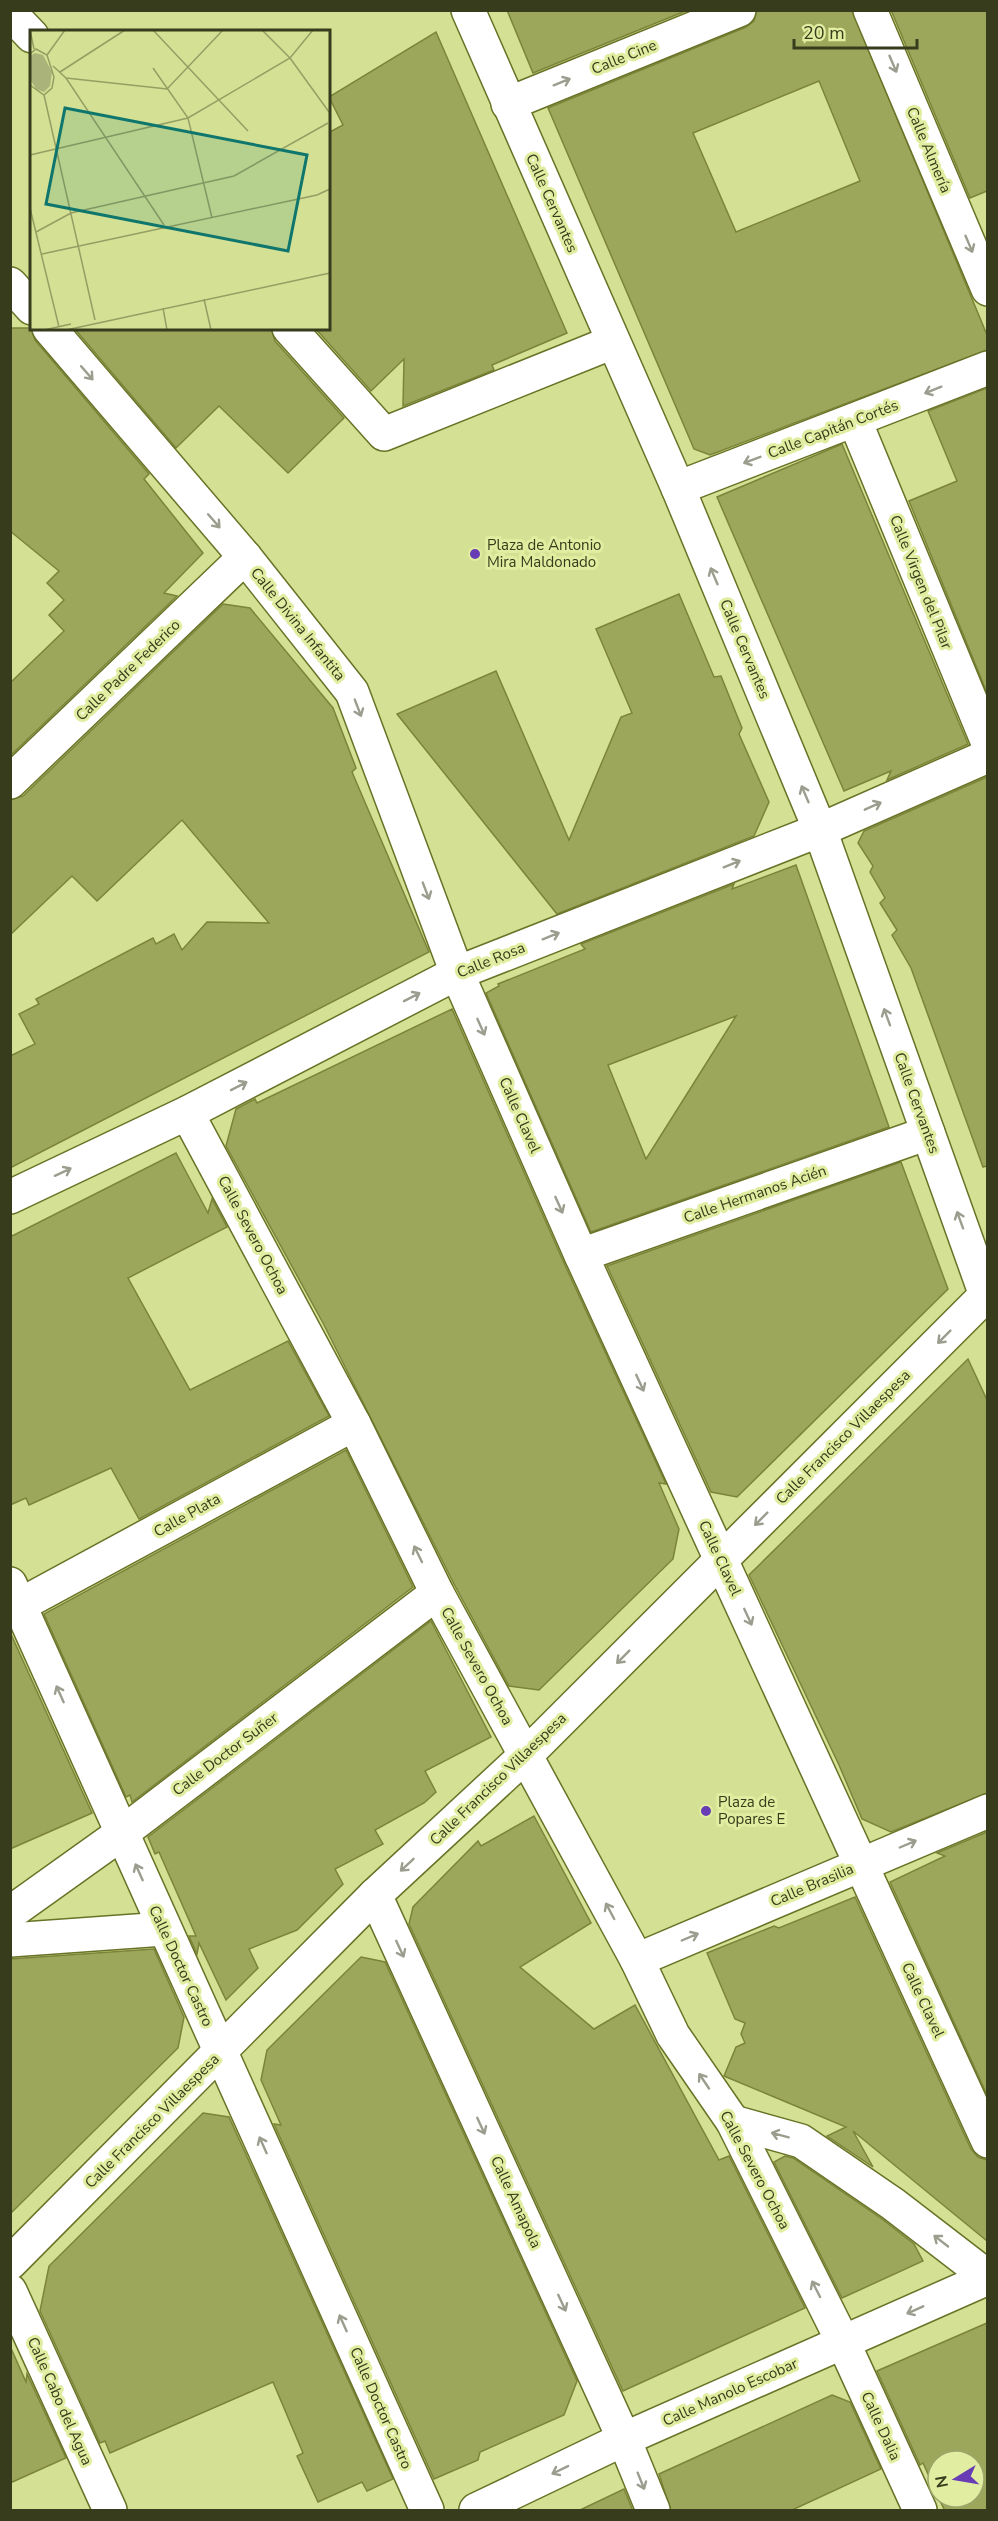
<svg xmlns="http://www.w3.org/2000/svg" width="998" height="2521" font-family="'Nunito Sans',sans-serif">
<rect width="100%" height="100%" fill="#d4e093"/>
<!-- building -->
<g fill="#9da75c" stroke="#7b853a" stroke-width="1.5" fill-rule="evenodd">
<path d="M 507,10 L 688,10 L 533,73 Z"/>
<path d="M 757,10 L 852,10 L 987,335 L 987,350 L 710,455 L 694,449 L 548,108 L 746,27 L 754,21 ZM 819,81 L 860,181 L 736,232 L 693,133 Z"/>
<path d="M 891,10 L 987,10 L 987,191 L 970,198 Z"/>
<path d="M 436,32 L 567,333 L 492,365 L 494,370 L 403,406 L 404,359 L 371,391 L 315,328 L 328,328 L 328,133 L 343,125 L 329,97 Z"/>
<path d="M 10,328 L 31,328 L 35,340 L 149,474 L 144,479 L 203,553 L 164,593 L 177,596 L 10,756 L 10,683 L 64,631 L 49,615 L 64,600 L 47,583 L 59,571 L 10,531 Z"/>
<path d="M 74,328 L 271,328 L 275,341 L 344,418 L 288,473 L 219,406 L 176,448 Z"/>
<path d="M 987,388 L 987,693 L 909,501 L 957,481 L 928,411 Z"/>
<path d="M 842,444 L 968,744 L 887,780 L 891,771 L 844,791 L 717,497 Z"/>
<path d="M 679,594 L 714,677 L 721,676 L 742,728 L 739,734 L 769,802 L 754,836 L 557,914 L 397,714 L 496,671 L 569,840 L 621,717 L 632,713 L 596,629 Z"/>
<path d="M 223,604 L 250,608 L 333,708 L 356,768 L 352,772 L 429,952 L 10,1168 L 10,1056 L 35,1044 L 19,1014 L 39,1004 L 36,999 L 153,938 L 156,944 L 174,934 L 182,950 L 207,922 L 269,923 L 182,820 L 97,901 L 72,876 L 10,935 L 10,800 L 23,796 Z"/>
<path d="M 987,777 L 987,1166 L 983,1167 L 911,968 L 892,935 L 897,930 L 880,903 L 885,898 L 870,872 L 873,866 L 858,843 L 864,831 Z"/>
<path d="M 796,865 L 889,1127 L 591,1232 L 486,993 L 499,986 L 498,984 L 585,949 L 581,944 L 734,884 L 732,889 ZM 736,1016 L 646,1159 L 608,1065 Z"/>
<path d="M 452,1009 L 564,1263 L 666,1484 L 659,1483 L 679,1529 L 673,1559 L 539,1690 L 509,1686 L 454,1584 L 323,1323 L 226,1146 L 236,1109 L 255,1099 L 257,1103 Z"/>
<path d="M 176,1153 L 208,1213 L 212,1199 L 227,1227 L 128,1278 L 190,1390 L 288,1341 L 329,1416 L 139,1519 L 111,1468 L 29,1505 L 26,1498 L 10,1505 L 10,1237 Z"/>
<path d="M 901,1162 L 948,1289 L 737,1497 L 711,1492 L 607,1266 Z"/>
<path d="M 968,1359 L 987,1400 L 987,1793 L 891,1832 L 862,1819 L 839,1765 L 749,1575 Z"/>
<path d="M 346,1450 L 413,1587 L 132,1802 L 130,1795 L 126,1797 L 44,1614 Z"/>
<path d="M 431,1621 L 491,1737 L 425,1771 L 436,1792 L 424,1803 L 375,1830 L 383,1844 L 335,1869 L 343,1884 L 297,1930 L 249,1949 L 258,1968 L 226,2000 L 199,1943 L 197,1954 L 189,1936 L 196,1936 L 159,1852 L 155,1854 L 148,1837 Z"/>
<path d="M 10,1632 L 92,1813 L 10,1849 Z"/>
<path d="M 534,1816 L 591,1923 L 520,1967 L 594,2029 L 635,2005 L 719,2160 L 729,2156 L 805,2308 L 623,2391 L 409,1924 L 413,1907 L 478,1841 L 481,1846 Z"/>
<path d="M 987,1832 L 987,2095 L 890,1882 L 945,1856 L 937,1853 Z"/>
<path d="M 855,1897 L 971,2149 L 978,2157 L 987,2160 L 987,2241 L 853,2131 L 873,2167 L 827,2136 L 846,2127 L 724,2076 L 736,2047 L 745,2043 L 741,2034 L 745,2023 L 735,2019 L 707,1953 L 774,1926 L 779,1928 Z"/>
<path d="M 154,1949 L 184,2017 L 178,2048 L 10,2214 L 10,1959 Z"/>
<path d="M 361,1957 L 385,1962 L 577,2381 L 564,2415 L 480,2452 L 478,2460 L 434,2479 L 274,2124 L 281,2125 L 261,2080 L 267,2050 Z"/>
<path d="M 203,2113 L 229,2117 L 393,2479 L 367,2491 L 362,2482 L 318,2502 L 297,2456 L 303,2453 L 273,2382 L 110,2453 L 105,2441 L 100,2443 L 40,2311 L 49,2266 Z"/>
<path d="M 785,2156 L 793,2158 L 882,2219 L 914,2244 L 923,2261 L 842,2298 L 774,2162 Z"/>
<path d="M 987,2323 L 987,2511 L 945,2511 L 938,2497 L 974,2497 L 974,2461 L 938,2461 L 938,2496 L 923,2463 L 920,2465 L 877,2371 Z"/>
<path d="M 10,2346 L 26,2382 L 27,2374 L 66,2458 L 10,2483 Z"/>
<path d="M 832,2395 L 850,2402 L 881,2469 L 790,2511 L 671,2511 L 659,2474 Z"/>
<path d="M 624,2489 L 633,2511 L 578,2511 Z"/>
</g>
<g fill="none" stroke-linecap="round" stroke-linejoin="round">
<defs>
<g id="minor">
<path d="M 870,10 L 988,289"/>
<path d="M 10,13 L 32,36"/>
<path d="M 508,104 L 739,10"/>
<path d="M 289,328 L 384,434 L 613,342"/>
<path d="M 855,421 L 988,743"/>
<path d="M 678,488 L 988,368"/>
<path d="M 10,782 L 245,557"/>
<path d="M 820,830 L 988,756"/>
<path d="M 187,1113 L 354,1424 L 437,1593 L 637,1960 L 673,2035 L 733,2122 L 843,2342 L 920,2510"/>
<path d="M 581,1255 L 928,1133"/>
<path d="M 20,1605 L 354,1424"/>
<path d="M 375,1895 L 624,2439 L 653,2510"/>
<path d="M 10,1913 L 122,1833 L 437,1593"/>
<path d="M 10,1940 L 164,1929"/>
<path d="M 637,1960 L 988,1811"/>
<path d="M 733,2122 L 801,2141 L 893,2204 L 988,2277"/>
<path d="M 10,2291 L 110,2510"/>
</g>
<g id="tertiary">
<path d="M 468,10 L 678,488 L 820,830 L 988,1301"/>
<path d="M 10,284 L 32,308"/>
<path d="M 49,328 L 245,557 L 352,692 L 457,973 L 581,1255 L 988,2141"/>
<path d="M 10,1197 L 187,1113 L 457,973 L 820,830"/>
<path d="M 10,1584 L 427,2510"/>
<path d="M 10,2263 L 375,1895 L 526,1755 L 985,1296"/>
<path d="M 476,2510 L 624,2439 L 988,2278"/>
</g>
</defs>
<!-- minor casing -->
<use href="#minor" stroke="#697226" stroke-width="36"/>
<!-- tertiary casing -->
<use href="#tertiary" stroke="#697226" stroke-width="36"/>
<!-- minor -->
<use href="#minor" stroke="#fff" stroke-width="33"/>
<!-- tertiary -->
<use href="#tertiary" stroke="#fff" stroke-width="33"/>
</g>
<!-- one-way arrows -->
<defs><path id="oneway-shaft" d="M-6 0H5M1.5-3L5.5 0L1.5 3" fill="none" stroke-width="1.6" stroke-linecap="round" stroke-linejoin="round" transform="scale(1.5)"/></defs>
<g stroke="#9b9e8e">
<use href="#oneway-shaft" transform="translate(893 64) rotate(67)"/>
<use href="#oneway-shaft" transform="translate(562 82) rotate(-22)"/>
<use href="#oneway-shaft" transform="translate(969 244) rotate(67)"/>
<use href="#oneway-shaft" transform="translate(87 373) rotate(49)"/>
<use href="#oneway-shaft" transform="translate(933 390) rotate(158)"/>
<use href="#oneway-shaft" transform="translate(752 460) rotate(159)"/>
<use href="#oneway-shaft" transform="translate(214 521) rotate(49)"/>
<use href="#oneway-shaft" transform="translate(714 576) rotate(-113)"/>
<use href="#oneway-shaft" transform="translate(358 708) rotate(69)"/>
<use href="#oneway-shaft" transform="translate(805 794) rotate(-113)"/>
<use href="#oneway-shaft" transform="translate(873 806) rotate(-24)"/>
<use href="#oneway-shaft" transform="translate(732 864) rotate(-22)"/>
<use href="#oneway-shaft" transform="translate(426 891) rotate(69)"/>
<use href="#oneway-shaft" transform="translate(551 936) rotate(-22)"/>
<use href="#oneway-shaft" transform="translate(412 997) rotate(-27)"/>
<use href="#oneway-shaft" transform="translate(887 1017) rotate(-110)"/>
<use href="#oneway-shaft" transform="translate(481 1027) rotate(66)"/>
<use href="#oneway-shaft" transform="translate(239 1086) rotate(-27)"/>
<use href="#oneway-shaft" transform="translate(63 1172) rotate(-25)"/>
<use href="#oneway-shaft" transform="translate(559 1205) rotate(66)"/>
<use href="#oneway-shaft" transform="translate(960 1220) rotate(-110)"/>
<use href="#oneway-shaft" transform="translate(944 1337) rotate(135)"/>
<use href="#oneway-shaft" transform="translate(640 1383) rotate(65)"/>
<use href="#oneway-shaft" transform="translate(761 1519) rotate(135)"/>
<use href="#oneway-shaft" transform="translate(418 1554) rotate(-116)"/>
<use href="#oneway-shaft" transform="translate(748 1617) rotate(65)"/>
<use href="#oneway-shaft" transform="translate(623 1657) rotate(135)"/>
<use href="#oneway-shaft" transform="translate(60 1694) rotate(-114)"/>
<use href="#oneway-shaft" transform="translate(908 1844) rotate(-23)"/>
<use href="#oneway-shaft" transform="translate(407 1865) rotate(137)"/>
<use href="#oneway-shaft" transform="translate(139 1872) rotate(-114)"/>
<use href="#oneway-shaft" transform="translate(610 1911) rotate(-118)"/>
<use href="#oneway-shaft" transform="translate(690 1937) rotate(-23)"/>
<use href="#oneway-shaft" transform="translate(400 1949) rotate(65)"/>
<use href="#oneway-shaft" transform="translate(704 2081) rotate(-124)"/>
<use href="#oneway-shaft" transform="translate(481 2126) rotate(65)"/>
<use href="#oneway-shaft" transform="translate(780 2135) rotate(-165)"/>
<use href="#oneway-shaft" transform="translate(263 2145) rotate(-114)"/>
<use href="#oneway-shaft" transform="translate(941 2241) rotate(-142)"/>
<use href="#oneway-shaft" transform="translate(816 2289) rotate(-117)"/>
<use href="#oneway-shaft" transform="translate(562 2303) rotate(65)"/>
<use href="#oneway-shaft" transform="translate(915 2310) rotate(156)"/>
<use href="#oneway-shaft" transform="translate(343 2323) rotate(-114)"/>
<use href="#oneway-shaft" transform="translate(560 2470) rotate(154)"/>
<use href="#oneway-shaft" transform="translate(641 2481) rotate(68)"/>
</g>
<!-- markers -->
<g fill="#683cb4" stroke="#e1eda0" stroke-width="2">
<circle cx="475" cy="554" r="6"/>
<circle cx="706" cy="1811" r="6"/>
</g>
<g text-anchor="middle" stroke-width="6" stroke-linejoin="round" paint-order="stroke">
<!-- street labels -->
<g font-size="15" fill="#373c1c" stroke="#e1eda0">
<text transform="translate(624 57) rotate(-22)" y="5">Calle Cine</text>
<text transform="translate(929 150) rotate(67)" y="5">Calle Almería</text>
<text transform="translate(552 203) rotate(66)" y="5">Calle Cervantes</text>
<text transform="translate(833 429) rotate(-21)" y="5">Calle Capitán Cortés</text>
<text transform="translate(921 582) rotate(68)" y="5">Calle Virgen del Pilar</text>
<text transform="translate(298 624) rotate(51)" y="5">Calle Divina Infantita</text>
<text transform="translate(745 649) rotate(67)" y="5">Calle Cervantes</text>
<text transform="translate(128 670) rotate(-44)" y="5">Calle Padre Federico</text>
<text transform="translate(491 960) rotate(-22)" y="5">Calle Rosa</text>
<text transform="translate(917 1103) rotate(70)" y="5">Calle Cervantes</text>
<text transform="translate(520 1115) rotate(66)" y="5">Calle Clavel</text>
<text transform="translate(755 1194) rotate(-19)" y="5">Calle Hermanos Acién</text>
<text transform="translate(253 1235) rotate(62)" y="5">Calle Severo Ochoa</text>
<text transform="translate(843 1437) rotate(-45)" y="5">Calle Francisco Villaespesa</text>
<text transform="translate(187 1515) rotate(-29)" y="5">Calle Plata</text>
<text transform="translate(720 1558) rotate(65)" y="5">Calle Clavel</text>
<text transform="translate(477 1666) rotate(61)" y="5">Calle Severo Ochoa</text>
<text transform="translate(225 1754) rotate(-37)" y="5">Calle Doctor Suñer</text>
<text transform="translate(498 1779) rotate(-44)" y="5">Calle Francisco Villaespesa</text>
<text transform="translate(812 1885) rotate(-23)" y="5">Calle Brasilia</text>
<text transform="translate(181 1966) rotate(65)" y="5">Calle Doctor Castro</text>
<text transform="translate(923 2000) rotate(65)" y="5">Calle Clavel</text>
<text transform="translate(152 2121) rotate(-45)" y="5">Calle Francisco Villaespesa</text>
<text transform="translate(755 2170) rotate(62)" y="5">Calle Severo Ochoa</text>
<text transform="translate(516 2202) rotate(65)" y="5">Calle Amapola</text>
<text transform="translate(730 2392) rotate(-24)" y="5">Calle Manolo Escobar</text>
<text transform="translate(60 2401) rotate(66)" y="5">Calle Cabo del Agua</text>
<text transform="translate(381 2408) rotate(66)" y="5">Calle Doctor Castro</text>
<text transform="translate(881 2426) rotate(65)" y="5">Calle Dalia</text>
</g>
<!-- poi labels -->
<g font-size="15" fill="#373c1c" stroke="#e1eda0" text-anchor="start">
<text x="487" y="550">Plaza de Antonio<tspan x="487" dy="17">Mira Maldonado</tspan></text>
<text x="718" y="1807">Plaza de<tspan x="718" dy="17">Popares E</tspan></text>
</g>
</g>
<!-- overview -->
<g transform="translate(30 30)">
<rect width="300" height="300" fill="#d4e093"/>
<path d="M 5,23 L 13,25 L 22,42 L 20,56 L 14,62 L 6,59 L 0,49 L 0,26 Z" fill="#aab379"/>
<path fill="none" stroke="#959e63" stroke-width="1.5" d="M 0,0 L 4,19M 123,0 L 218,101M 232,0 L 260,28 L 299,82M 0,24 L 6,19 L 17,25 L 24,47 L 22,58 L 14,65 L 0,55M 17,25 L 35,0M 23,36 L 36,48 L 134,195M 123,38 L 158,88 L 182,188M 30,42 L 95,0M 36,48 L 137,59 L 193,0M 14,65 L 65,290M 0,125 L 158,88 L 260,28 L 283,0M 0,178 L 29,297M 6,202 L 41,183 L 204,146 L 298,93M 12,224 L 287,165 L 300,159M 174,269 L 181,300M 133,278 L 137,300M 14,300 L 41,294M 36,300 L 300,243"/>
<path fill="#0f766e" fill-opacity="0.15" stroke="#0f766e" stroke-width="3" d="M 35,78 L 277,125 L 258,221 L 16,174 Z"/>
<rect width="300" height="300" fill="none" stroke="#373c1c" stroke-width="3"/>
</g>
<!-- border -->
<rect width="998" height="2521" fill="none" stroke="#373c1c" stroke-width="24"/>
<!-- north arrow -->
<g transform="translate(956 2479) rotate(259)"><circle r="28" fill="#e1eda0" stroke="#9da66b" stroke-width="1.5"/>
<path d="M0-4.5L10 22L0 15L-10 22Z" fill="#683cb4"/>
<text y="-9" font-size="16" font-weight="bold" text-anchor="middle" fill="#373c1c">N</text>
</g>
<!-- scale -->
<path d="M794 39v9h123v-9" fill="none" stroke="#373c1c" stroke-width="3"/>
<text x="803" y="39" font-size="18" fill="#373c1c" stroke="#e1eda0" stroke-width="4.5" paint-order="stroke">20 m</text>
</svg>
